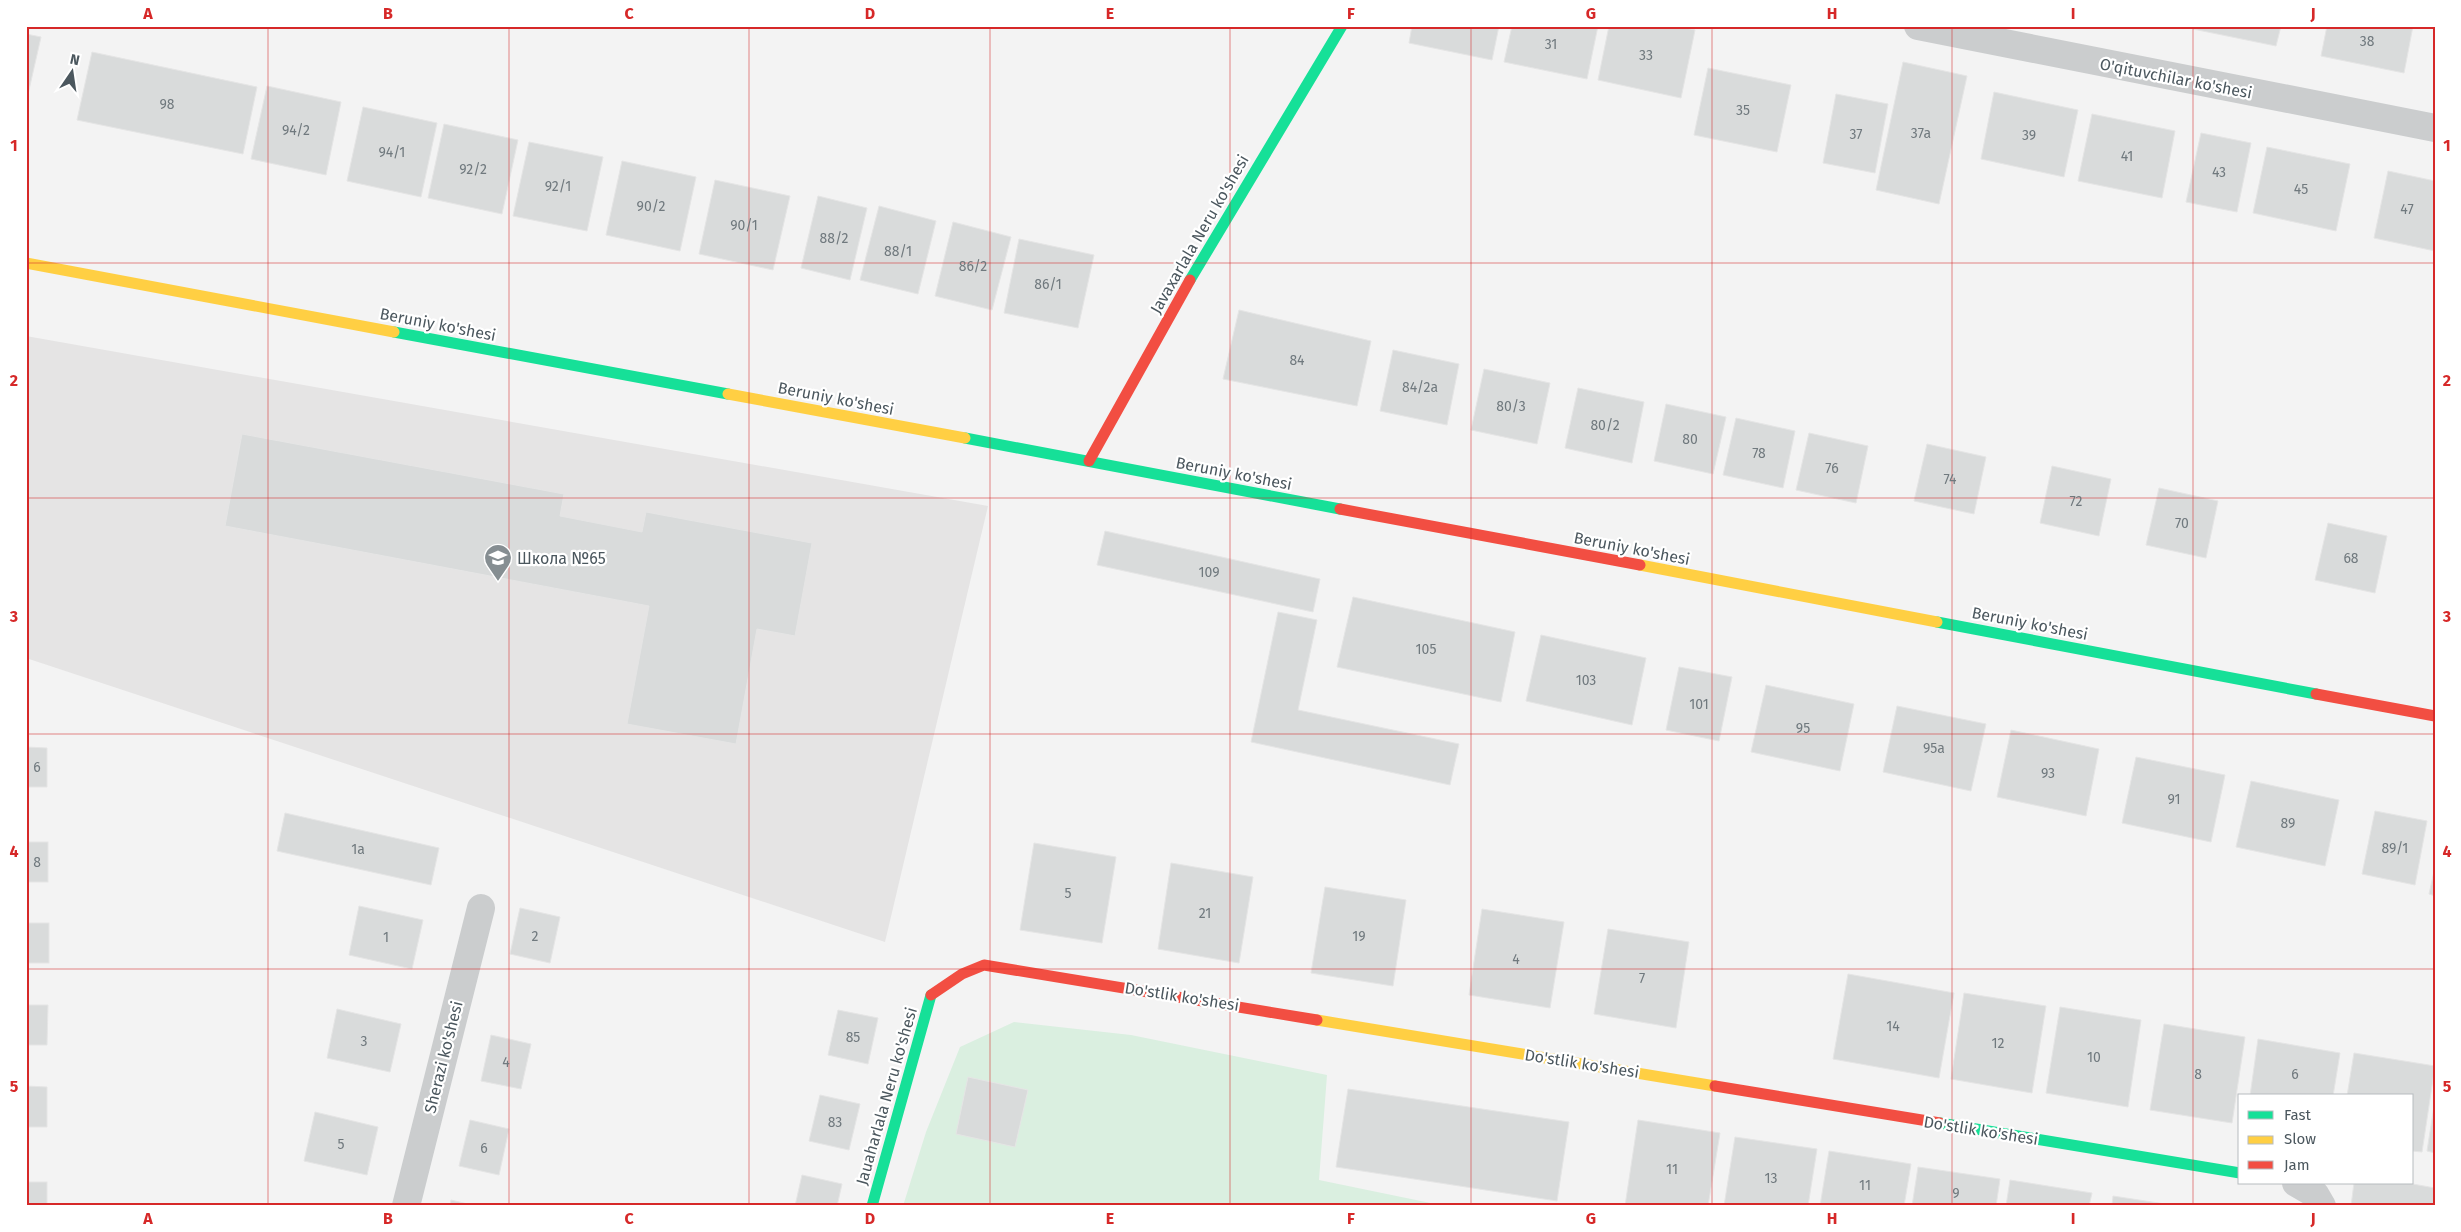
<svg xmlns="http://www.w3.org/2000/svg" width="2461" height="1232" font-family="'Fira Sans',sans-serif">
<rect width="100%" height="100%" fill="#f3f3f3"/>
<!-- education -->
<path fill="#e5e4e4" d="M 26,336 L 988,506 L 885,942 L 26,658 Z"/>
<!-- grass -->
<path fill="#daefe0" d="M 1014,1022 L 1131,1035 L 1327,1075 L 1319,1180 L 1445,1206 L 903,1206 L 926,1132 L 960,1047 Z"/>
<!-- building -->
<g fill="#d9dbdb" stroke="#e5e5e5">
<path d="M 1412,26 L 1499,26 L 1492,60 L 1409,43 Z"/>
<path d="M 1512,26 L 1598,26 L 1587,79 L 1504,62 Z"/>
<path d="M 1609,26 L 1676,26 L 1695,30 L 1681,98 L 1598,80 Z"/>
<path d="M 2194,26 L 2281,26 L 2276,46 L 2193,29 Z"/>
<path d="M 2327,26 L 2413,26 L 2404,73 L 2321,56 Z"/>
<path d="M 26,34 L 41,37 L 26,103 Z"/>
<path d="M 92,52 L 257,87 L 243,154 L 77,120 Z"/>
<path d="M 1903,62 L 1967,76 L 1939,204 L 1876,190 Z"/>
<path d="M 1708,68 L 1791,85 L 1777,152 L 1694,135 Z"/>
<path d="M 267,86 L 341,102 L 326,175 L 251,159 Z"/>
<path d="M 1994,92 L 2078,110 L 2064,177 L 1981,159 Z"/>
<path d="M 1836,94 L 1888,104 L 1875,173 L 1823,163 Z"/>
<path d="M 363,107 L 437,123 L 421,197 L 347,181 Z"/>
<path d="M 2092,114 L 2175,131 L 2162,198 L 2078,181 Z"/>
<path d="M 444,124 L 518,140 L 502,214 L 428,198 Z"/>
<path d="M 2201,133 L 2251,143 L 2237,212 L 2186,202 Z"/>
<path d="M 529,142 L 603,157 L 587,231 L 513,216 Z"/>
<path d="M 2267,147 L 2350,164 L 2336,231 L 2253,213 Z"/>
<path d="M 622,161 L 696,177 L 680,251 L 606,235 Z"/>
<path d="M 2388,171 L 2435,181 L 2435,251 L 2374,238 Z"/>
<path d="M 715,180 L 790,196 L 773,270 L 699,254 Z"/>
<path d="M 818,196 L 867,208 L 850,280 L 801,268 Z"/>
<path d="M 879,206 L 936,221 L 918,294 L 860,280 Z"/>
<path d="M 953,222 L 1011,237 L 992,310 L 935,296 Z"/>
<path d="M 1019,239 L 1094,255 L 1078,328 L 1004,313 Z"/>
<path d="M 1239,310 L 1371,341 L 1357,406 L 1223,379 Z"/>
<path d="M 1393,350 L 1459,364 L 1447,425 L 1380,411 Z"/>
<path d="M 1484,369 L 1550,383 L 1537,444 L 1471,430 Z"/>
<path d="M 1578,388 L 1644,402 L 1632,463 L 1565,448 Z"/>
<path d="M 1666,404 L 1726,417 L 1713,474 L 1654,461 Z"/>
<path d="M 1736,418 L 1795,431 L 1783,488 L 1723,475 Z"/>
<path d="M 1809,433 L 1868,446 L 1856,503 L 1796,490 Z"/>
<path d="M 242,434 L 564,494 L 560,516 L 642,532 L 646,512 L 812,543 L 795,636 L 757,629 L 736,744 L 627,724 L 649,606 L 225,526 Z"/>
<path d="M 1927,444 L 1986,457 L 1974,514 L 1914,501 Z"/>
<path d="M 2052,466 L 2111,479 L 2099,536 L 2040,523 Z"/>
<path d="M 2159,488 L 2218,501 L 2206,558 L 2146,545 Z"/>
<path d="M 2328,523 L 2387,536 L 2375,593 L 2315,580 Z"/>
<path d="M 1105,531 L 1320,579 L 1313,612 L 1097,565 Z"/>
<path d="M 1353,597 L 1515,632 L 1501,702 L 1337,667 Z"/>
<path d="M 1278,612 L 1317,620 L 1298,710 L 1459,744 L 1450,785 L 1251,742 Z"/>
<path d="M 1541,635 L 1646,658 L 1632,725 L 1526,701 Z"/>
<path d="M 1679,667 L 1732,677 L 1719,741 L 1666,730 Z"/>
<path d="M 1766,685 L 1854,704 L 1840,771 L 1751,752 Z"/>
<path d="M 1897,706 L 1986,724 L 1971,791 L 1883,772 Z"/>
<path d="M 2011,730 L 2099,749 L 2086,816 L 1997,797 Z"/>
<path d="M 26,747 L 47,748 L 47,787 L 26,787 Z"/>
<path d="M 2136,757 L 2225,775 L 2211,842 L 2122,823 Z"/>
<path d="M 2251,781 L 2339,800 L 2325,866 L 2236,847 Z"/>
<path d="M 2375,811 L 2427,821 L 2415,885 L 2362,874 Z"/>
<path d="M 285,813 L 439,848 L 431,885 L 277,851 Z"/>
<rect x="26" y="842" width="22" height="40"/>
<path d="M 1034,843 L 1116,857 L 1102,943 L 1020,930 Z"/>
<path d="M 1171,863 L 1253,877 L 1239,963 L 1158,949 Z"/>
<path d="M 2435,867 L 2435,896 L 2429,894 Z"/>
<path d="M 1325,887 L 1406,900 L 1393,986 L 1311,973 Z"/>
<path d="M 359,906 L 423,920 L 412,969 L 349,955 Z"/>
<path d="M 520,908 L 560,917 L 550,963 L 510,954 Z"/>
<path d="M 1482,909 L 1564,922 L 1550,1008 L 1469,995 Z"/>
<rect x="26" y="923" width="23" height="40"/>
<path d="M 1608,929 L 1689,942 L 1676,1028 L 1594,1014 Z"/>
<path d="M 1848,974 L 1954,993 L 1939,1078 L 1833,1059 Z"/>
<path d="M 1964,993 L 2046,1006 L 2032,1093 L 1951,1079 Z"/>
<path d="M 26,1005 L 48,1005 L 47,1045 L 26,1045 Z"/>
<path d="M 2060,1007 L 2141,1020 L 2128,1107 L 2046,1093 Z"/>
<path d="M 337,1009 L 401,1024 L 390,1072 L 327,1058 Z"/>
<path d="M 838,1010 L 878,1018 L 868,1064 L 828,1055 Z"/>
<path d="M 2164,1024 L 2245,1037 L 2232,1123 L 2150,1110 Z"/>
<path d="M 491,1035 L 531,1044 L 521,1089 L 481,1081 Z"/>
<path d="M 2258,1039 L 2340,1053 L 2333,1096 L 2250,1096 Z"/>
<path d="M 2354,1053 L 2435,1066 L 2422,1152 L 2412,1151 L 2412,1096 L 2347,1096 Z"/>
<path d="M 968,1077 L 1028,1090 L 1015,1147 L 956,1134 Z"/>
<path d="M 26,1086 L 47,1087 L 47,1127 L 26,1127 Z"/>
<path d="M 1348,1089 L 1569,1122 L 1557,1201 L 1336,1167 Z"/>
<path d="M 820,1095 L 860,1104 L 849,1150 L 809,1141 Z"/>
<path d="M 2435,1100 L 2435,1153 L 2427,1151 Z"/>
<path d="M 315,1112 L 378,1127 L 367,1175 L 304,1161 Z"/>
<path d="M 470,1120 L 509,1129 L 499,1175 L 459,1166 Z"/>
<path d="M 1638,1120 L 1720,1133 L 1708,1206 L 1625,1206 Z"/>
<path d="M 1735,1137 L 1817,1149 L 1808,1206 L 1724,1206 Z"/>
<path d="M 1829,1151 L 1911,1164 L 1904,1206 L 1820,1206 Z"/>
<path d="M 1918,1167 L 2000,1179 L 1996,1206 L 1912,1206 Z"/>
<path d="M 802,1175 L 842,1184 L 837,1206 L 795,1206 Z"/>
<path d="M 2010,1180 L 2092,1193 L 2089,1206 L 2006,1206 Z"/>
<rect x="26" y="1182" width="21" height="24"/>
<path d="M 2354,1183 L 2407,1183 L 2435,1188 L 2435,1206 L 2351,1206 Z"/>
<path d="M 2113,1196 L 2178,1206 L 2112,1206 Z"/>
<path d="M 451,1200 L 476,1206 L 450,1206 Z"/>
</g>
<g fill="none" stroke-linecap="round" stroke-linejoin="round">
<!-- street -->
<g stroke="#cbcdce" stroke-width="28">
<path d="M 1918,26 L 2435,128"/>
<path d="M 2296,1183 L 2315,1194 L 2322,1206"/>
<path d="M 406,1206 L 481,908"/>
</g>
<!-- fast -->
<g stroke="#16e098" stroke-width="11">
<path d="M 1190,280 L 1342,26"/>
<path d="M 394,332 L 728,394"/>
<path d="M 965,438 L 1340,509"/>
<path d="M 1937,622 L 2316,694"/>
<path d="M 1940,1123 L 2240,1173"/>
<path d="M 872,1206 L 931,995"/>
</g>
<!-- slow -->
<g stroke="#ffcf43" stroke-width="11">
<path d="M 26,263 L 394,332"/>
<path d="M 728,394 L 965,438"/>
<path d="M 1640,565 L 1937,622"/>
<path d="M 1317,1020 L 1715,1086"/>
</g>
<!-- jam -->
<g stroke="#f24e42" stroke-width="11">
<path d="M 1089,461 L 1190,280"/>
<path d="M 1340,509 L 1640,565"/>
<path d="M 2316,694 L 2435,716"/>
<path d="M 931,995 L 962,974 L 984,965 L 1317,1020"/>
<path d="M 1715,1086 L 1940,1123"/>
</g>
</g>
<!-- grid -->
<path fill="none" stroke="#d62828" stroke-width="1" stroke-opacity="0.55" d="M 268,26 L 268,1206M 509,26 L 509,1206M 749,26 L 749,1206M 990,26 L 990,1206M 1230,26 L 1230,1206M 1471,26 L 1471,1206M 1712,26 L 1712,1206M 1952,26 L 1952,1206M 2193,26 L 2193,1206M 26,263 L 2435,263M 26,498 L 2435,498M 26,734 L 2435,734M 26,969 L 2435,969"/>
<!-- icons -->
<defs>
<symbol id="school-pin" viewBox="-11 -11 22 30"><path d="M0 17L-7.5 6A9.5 9.5 0 1 1 7.5 6Z" fill="#868e92" stroke="#fff"/><path d="M0-5L7-2L0 1L-7-2ZM-4 1L0 2.5L4 1V4Q0 6-4 4Z" fill="#fff"/></symbol>
</defs>
<g fill-rule="evenodd">
<use href="#school-pin" x="482" y="542" width="32" height="43"/>
</g>
<g text-anchor="middle" stroke-width="4.5" stroke-linejoin="round" paint-order="stroke">
<!-- number labels -->
<g font-size="14" fill="#70797e">
<text x="2367" y="46">38</text>
<text x="1551" y="49">31</text>
<text x="1646" y="60">33</text>
<text x="167" y="109">98</text>
<text x="1743" y="115">35</text>
<text x="296" y="135">94/2</text>
<text x="1921" y="138">37a</text>
<text x="1856" y="139">37</text>
<text x="2029" y="140">39</text>
<text x="392" y="157">94/1</text>
<text x="2127" y="161">41</text>
<text x="473" y="174">92/2</text>
<text x="2219" y="177">43</text>
<text x="558" y="191">92/1</text>
<text x="2301" y="194">45</text>
<text x="651" y="211">90/2</text>
<text x="2407" y="214">47</text>
<text x="744" y="230">90/1</text>
<text x="834" y="243">88/2</text>
<text x="898" y="256">88/1</text>
<text x="973" y="271">86/2</text>
<text x="1048" y="289">86/1</text>
<text x="1297" y="365">84</text>
<text x="1420" y="392">84/2a</text>
<text x="1511" y="411">80/3</text>
<text x="1605" y="430">80/2</text>
<text x="1690" y="444">80</text>
<text x="1759" y="458">78</text>
<text x="1832" y="473">76</text>
<text x="1950" y="484">74</text>
<text x="2076" y="506">72</text>
<text x="2182" y="528">70</text>
<text x="2351" y="563">68</text>
<text x="1209" y="577">109</text>
<text x="1426" y="654">105</text>
<text x="1586" y="685">103</text>
<text x="1699" y="709">101</text>
<text x="1803" y="733">95</text>
<text x="1934" y="753">95a</text>
<text x="37" y="772">6</text>
<text x="2048" y="778">93</text>
<text x="2174" y="804">91</text>
<text x="2288" y="828">89</text>
<text x="2395" y="853">89/1</text>
<text x="358" y="854">1a</text>
<text x="37" y="867">8</text>
<text x="1068" y="898">5</text>
<text x="1205" y="918">21</text>
<text x="535" y="941">2</text>
<text x="1359" y="941">19</text>
<text x="386" y="942">1</text>
<text x="1516" y="964">4</text>
<text x="1642" y="983">7</text>
<text x="1893" y="1031">14</text>
<text x="853" y="1042">85</text>
<text x="364" y="1046">3</text>
<text x="1998" y="1048">12</text>
<text x="2094" y="1062">10</text>
<text x="506" y="1067">4</text>
<text x="2198" y="1079">8</text>
<text x="2295" y="1079">6</text>
<text x="835" y="1127">83</text>
<text x="341" y="1149">5</text>
<text x="484" y="1153">6</text>
<text x="1672" y="1174">11</text>
<text x="1771" y="1183">13</text>
<text x="1865" y="1190">11</text>
<text x="1956" y="1198">9</text>
</g>
<!-- street labels -->
<g font-size="16" fill="#4b575e" stroke="#fff">
<text transform="translate(2176 78) rotate(11)" y="6">O'qituvchilar ko'shesi</text>
<text transform="translate(1199 234) rotate(-60)" y="6">Javaxarlala Neru ko'shesi</text>
<text transform="translate(438 324) rotate(11)" y="6">Beruniy ko'shesi</text>
<text transform="translate(836 398) rotate(11)" y="6">Beruniy ko'shesi</text>
<text transform="translate(1234 473) rotate(11)" y="6">Beruniy ko'shesi</text>
<text transform="translate(1632 548) rotate(11)" y="6">Beruniy ko'shesi</text>
<text transform="translate(2030 623) rotate(11)" y="6">Beruniy ko'shesi</text>
<text transform="translate(1182 996) rotate(9)" y="6">Do'stlik ko'shesi</text>
<text transform="translate(443 1057) rotate(-76)" y="6">Sherazi ko'shesi</text>
<text transform="translate(1582 1063) rotate(9)" y="6">Do'stlik ko'shesi</text>
<text transform="translate(886 1096) rotate(-74)" y="6">Jauaharlala Neru ko'shesi</text>
<text transform="translate(1981 1130) rotate(9)" y="6">Do'stlik ko'shesi</text>
</g>
<!-- poi labels -->
<g font-size="16" fill="#4b575e" stroke="#fff" text-anchor="start">
<text x="517" y="564">Школа №65</text>
</g>
</g>
<!-- border -->
<rect width="2461" height="1232" fill="none" stroke="#ffffff" stroke-width="55"/>
<!-- legend -->
<rect x="2238" y="1094" width="175" height="90" fill="#ffffff" stroke="#b7bcbf"/>
<rect x="2248" y="1111" width="25" height="8" fill="#16e098" stroke="#b7bcbf"/>
<text x="2284" y="1120" font-size="15" fill="#4b575e">Fast</text>
<rect x="2248" y="1136" width="25" height="8" fill="#ffcf43" stroke="#b7bcbf"/>
<text x="2284" y="1144" font-size="15" fill="#4b575e">Slow</text>
<rect x="2248" y="1161" width="25" height="8" fill="#f24e42" stroke="#b7bcbf"/>
<text x="2284" y="1170" font-size="15" fill="#4b575e">Jam</text>
<!-- north arrow -->
<g transform="translate(72 72) rotate(13)" stroke="#ffffff" stroke-width="4" paint-order="stroke">
<path d="M0-4L9 19L0 12L-9 19Z" fill="#4b575e"/>
<text y="-8" font-size="14" font-weight="bold" text-anchor="middle" fill="#4b575e">N</text>
</g>
<rect x="28" y="28" width="2406" height="1176" fill="none" stroke="#d62828" stroke-width="2"/>
<g font-size="16" text-anchor="middle" font-weight="bold" fill="#d62828">
<text x="148" y="19">A</text>
<text x="388" y="19">B</text>
<text x="629" y="19">C</text>
<text x="870" y="19">D</text>
<text x="1110" y="19">E</text>
<text x="1351" y="19">F</text>
<text x="1591" y="19">G</text>
<text x="1832" y="19">H</text>
<text x="2073" y="19">I</text>
<text x="2313" y="19">J</text>
<text x="14" y="151">1</text>
<text x="2447" y="151">1</text>
<text x="14" y="386">2</text>
<text x="2447" y="386">2</text>
<text x="14" y="622">3</text>
<text x="2447" y="622">3</text>
<text x="14" y="857">4</text>
<text x="2447" y="857">4</text>
<text x="14" y="1092">5</text>
<text x="2447" y="1092">5</text>
<text x="148" y="1224">A</text>
<text x="388" y="1224">B</text>
<text x="629" y="1224">C</text>
<text x="870" y="1224">D</text>
<text x="1110" y="1224">E</text>
<text x="1351" y="1224">F</text>
<text x="1591" y="1224">G</text>
<text x="1832" y="1224">H</text>
<text x="2073" y="1224">I</text>
<text x="2313" y="1224">J</text>
</g>
</svg>
